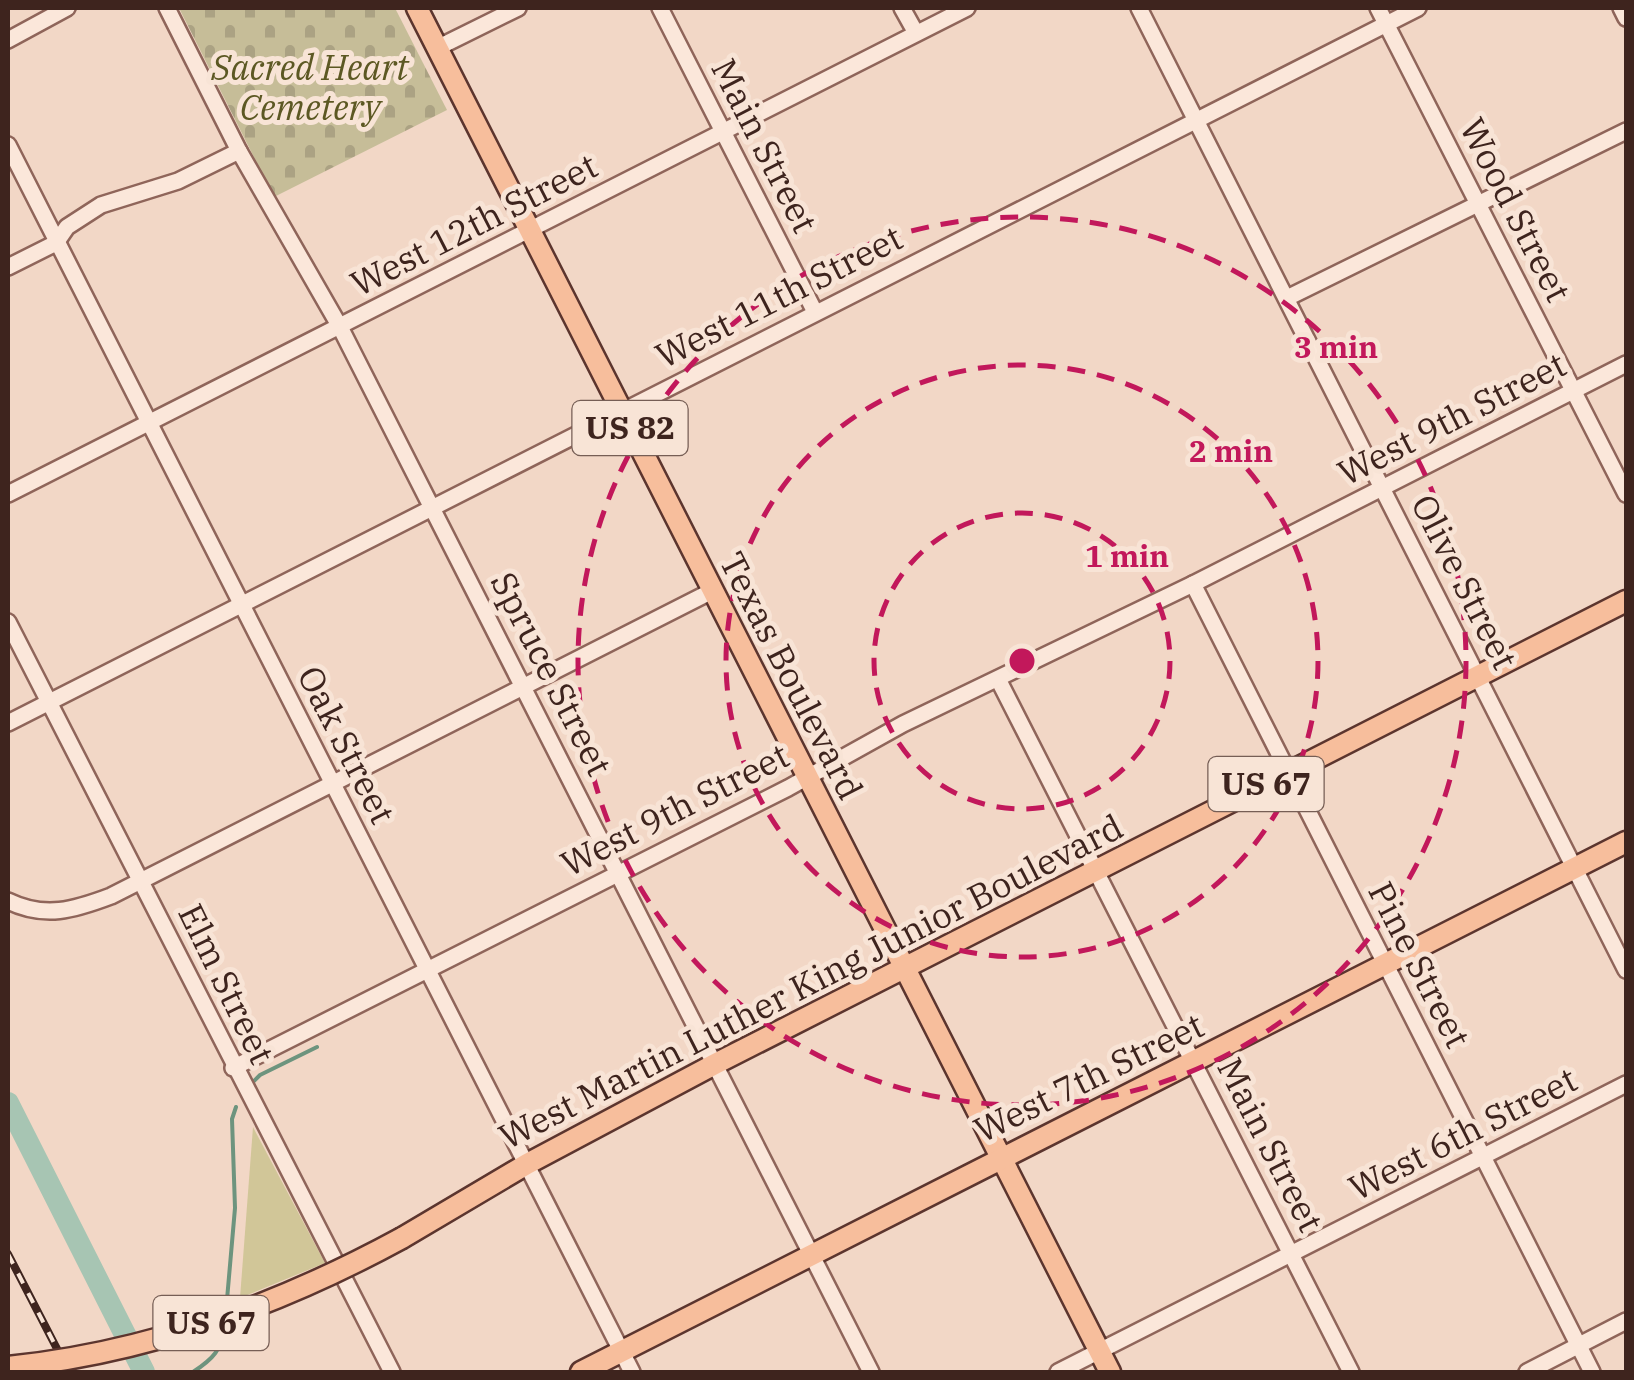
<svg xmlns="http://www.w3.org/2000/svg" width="1634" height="1380" font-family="'IBM Plex Serif',serif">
<defs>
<pattern id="cemetery-stones" width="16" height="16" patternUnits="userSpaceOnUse" patternTransform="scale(2.5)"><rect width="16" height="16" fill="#c6bd98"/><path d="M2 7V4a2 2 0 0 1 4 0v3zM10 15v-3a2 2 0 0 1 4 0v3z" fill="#aba283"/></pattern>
</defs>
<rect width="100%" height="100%" fill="#f2d7c6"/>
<!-- green -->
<path fill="#d1c698" d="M 253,1127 L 325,1263 L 240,1298 Z"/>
<!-- cemetery -->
<path fill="url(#cemetery-stones)" d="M 179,8 L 395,8 L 447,110 L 274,197 Z"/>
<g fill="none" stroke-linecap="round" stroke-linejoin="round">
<!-- stream -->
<g stroke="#6d947e" stroke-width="4">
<path d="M 252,1083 L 260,1075 L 317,1047"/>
<path d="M 226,1311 L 235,1208 L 232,1119 L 236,1107"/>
<path d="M 193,1372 C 213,1359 222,1350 225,1325"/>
</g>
<!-- river -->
<path stroke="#a7c5b3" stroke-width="22" d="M 8,1103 L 144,1372"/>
<defs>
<g id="minor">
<path d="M 167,8 L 239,151 L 340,327 L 871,1372"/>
<path d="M 660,8 L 815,312"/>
<path d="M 902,8 L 916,33"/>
<path d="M 1139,8 L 1626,970"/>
<path d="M 1378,8 L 1626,494"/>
<path d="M 1621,8 L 1626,18"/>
<path d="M 8,40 L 67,8"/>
<path d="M 437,48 L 518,8"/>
<path d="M 8,145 L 632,1372"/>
<path d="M 8,267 L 56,243 L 67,227 L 101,205 L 178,181 L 239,151"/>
<path d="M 1287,298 L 1626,131"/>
<path d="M 8,494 L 967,8"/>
<path d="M 1193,584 L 1592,1372"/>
<path d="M 8,622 L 392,1372"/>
<path d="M 998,679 L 1351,1372"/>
<path d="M 8,723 L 1418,8"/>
<path d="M 8,901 C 45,919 74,910 111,896 L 712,591"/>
<path d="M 233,1068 L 788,788 L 903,724 L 1193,584 L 1626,364"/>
<path d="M 1058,1372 L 1626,1084"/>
<path d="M 1527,1372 L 1626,1321"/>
</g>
<g id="major">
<path d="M 417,8 L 1110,1372"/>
<path d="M 402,1238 L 527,1164 L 715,1064 L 1626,601"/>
<path d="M 581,1372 L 1626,842"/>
</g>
</defs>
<!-- minor casing -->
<use href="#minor" stroke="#8f655a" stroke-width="20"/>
<!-- major casing -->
<use href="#major" stroke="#5c352e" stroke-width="25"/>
<!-- minor -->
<use href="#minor" stroke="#fbe7da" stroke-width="15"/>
<!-- major -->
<use href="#major" stroke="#f7be9c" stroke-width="20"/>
<defs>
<path id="rail" d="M 8,1254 L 69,1372"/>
</defs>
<!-- rail casing -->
<use href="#rail" stroke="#3e241e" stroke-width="8"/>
<!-- rail -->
<use href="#rail" stroke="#f8e4d6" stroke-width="4" stroke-dasharray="11" stroke-linecap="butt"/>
<defs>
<path id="major-bridge" d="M 8,1367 C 147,1353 279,1305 402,1238"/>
</defs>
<!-- major-bridge casing -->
<use href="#major-bridge" stroke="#5c352e" stroke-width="25" stroke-linecap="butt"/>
<!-- major-bridge -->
<use href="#major-bridge" stroke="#f7be9c" stroke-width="20"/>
</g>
<!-- distance rings -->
<g fill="none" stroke="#c2185b" stroke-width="5" stroke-dasharray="18 12">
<circle cx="1022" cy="661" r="148"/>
<circle cx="1022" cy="661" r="296"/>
<circle cx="1022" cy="661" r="444"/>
</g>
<g text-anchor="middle" stroke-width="10" stroke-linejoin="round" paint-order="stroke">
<!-- shield labels -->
<g fill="#f8e4d6" stroke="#765e55" stroke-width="2.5">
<rect x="572.5" y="401" width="115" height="54" rx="8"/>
<rect x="1208.5" y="757" width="115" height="54" rx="8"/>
<rect x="153.5" y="1296" width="115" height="54" rx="8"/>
</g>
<g font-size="32" font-weight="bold" fill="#3e241e">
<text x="630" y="439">US 82</text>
<text x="1266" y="795">US 67</text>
<text x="211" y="1334">US 67</text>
</g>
<!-- park labels -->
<g font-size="35" font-style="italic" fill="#5c5823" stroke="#f8e4d6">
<text x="310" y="80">Sacred Heart<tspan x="310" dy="40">Cemetery</tspan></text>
</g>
<!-- street labels -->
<g font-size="35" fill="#3e241e" stroke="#f8e4d6">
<text transform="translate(764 146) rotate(63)" y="12">Main Street</text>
<text transform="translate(1515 210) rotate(63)" y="12">Wood Street</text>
<text transform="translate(474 225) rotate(-27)" y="12">West 12th Street</text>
<text transform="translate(779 297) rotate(-27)" y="12">West 11th Street</text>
<text transform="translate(1452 419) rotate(-27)" y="12">West 9th Street</text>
<text transform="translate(1464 582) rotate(63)" y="12">Olive Street</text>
<text transform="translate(551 674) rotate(63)" y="12">Spruce Street</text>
<text transform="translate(791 676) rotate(63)" y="12">Texas Boulevard</text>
<text transform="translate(346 745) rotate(63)" y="12">Oak Street</text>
<text transform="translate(675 810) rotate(-27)" y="12">West 9th Street</text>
<text transform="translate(1419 965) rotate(63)" y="12">Pine Street</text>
<text transform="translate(811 982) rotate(-27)" y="12">West Martin Luther King Junior Boulevard</text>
<text transform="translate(226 984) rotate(64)" y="12">Elm Street</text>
<text transform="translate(1089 1078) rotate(-26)" y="12">West 7th Street</text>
<text transform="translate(1463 1134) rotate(-27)" y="12">West 6th Street</text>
<text transform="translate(1270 1145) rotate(63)" y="12">Main Street</text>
</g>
</g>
<circle cx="1022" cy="661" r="15" fill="#c2185b" stroke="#f8e4d6" stroke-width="5"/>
<g font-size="30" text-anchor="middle" font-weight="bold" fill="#c2185b" stroke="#f8e4d6" stroke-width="10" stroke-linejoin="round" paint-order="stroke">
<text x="1336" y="358">3 min</text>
<text x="1231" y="462">2 min</text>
<text x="1127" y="567">1 min</text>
</g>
<!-- border -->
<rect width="1634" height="1380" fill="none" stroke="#3e241e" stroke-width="20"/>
</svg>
